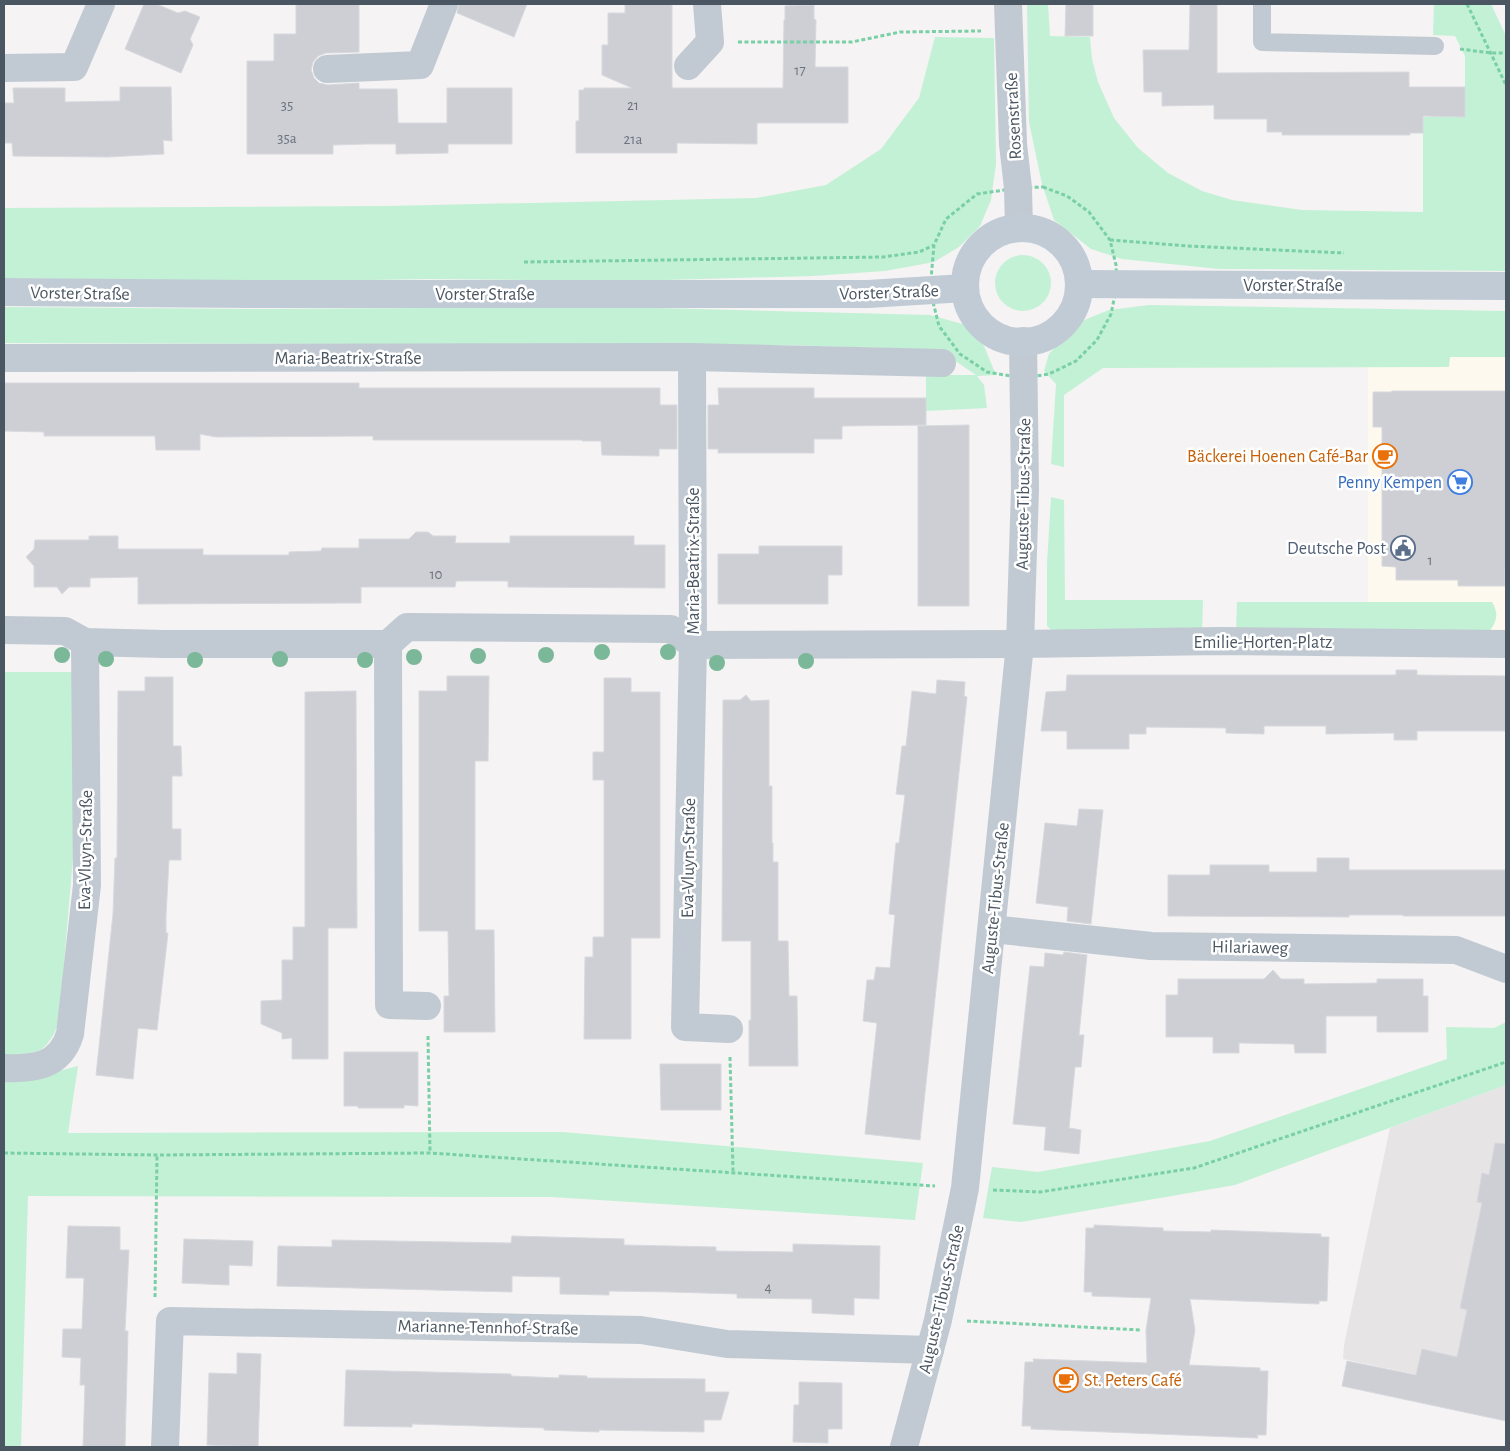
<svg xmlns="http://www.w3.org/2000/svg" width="1510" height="1451" font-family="'Alegreya Sans',sans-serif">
<rect width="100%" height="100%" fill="#f5f3f3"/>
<!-- commercial -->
<path fill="#fdf9ef" d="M 1450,357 L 1506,357 L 1506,632 L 1489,632 L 1492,602 L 1368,602 L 1368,366 L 1449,367 Z"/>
<!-- education -->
<path fill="#e6e4e5" d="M 1506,1085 L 1506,1393 L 1343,1359 L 1344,1345 L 1390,1128 Z"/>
<!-- green -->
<g fill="#c3f1d5">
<path d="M 1027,4 L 1048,4 L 1050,36 L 1090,37 L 1092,59 L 1098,82 L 1114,118 L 1138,148 L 1168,173 L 1202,191 L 1232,200 L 1302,210 L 1423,212 L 1423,117 L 1465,116 L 1465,56 L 1455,36 L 1433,35 L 1434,4 L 1491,4 L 1506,36 L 1506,271 L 1219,269 L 1122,259 L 1091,249 L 1054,220 L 1042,184 L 1029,122 Z"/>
<path d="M 935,37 L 994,38 L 996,164 L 991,200 L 980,226 L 959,247 L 934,262 L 885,271 L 813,276 L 628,281 L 427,279 L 253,282 L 4,278 L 4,208 L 388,206 L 756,198 L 826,185 L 881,149 L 919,98 Z"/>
<circle cx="1023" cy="283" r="28"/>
<path d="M 1149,305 L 1506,311 L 1506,357 L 1450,357 L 1449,367 L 1103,368 L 1064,395 L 1064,467 L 1051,464 L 1056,384 L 1044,371 L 1049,354 L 1077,323 L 1109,310 Z"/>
<path d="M 4,307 L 257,309 L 619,307 L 930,315 L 966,325 L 984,346 L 996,375 L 977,376 L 984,385 L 987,408 L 926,411 L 926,375 L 976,375 L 954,360 L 943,350 L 787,345 L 4,343 Z"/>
<path d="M 1051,497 L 1064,500 L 1065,600 L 1203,600 L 1202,632 L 1054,632 L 1047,626 L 1047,564 Z"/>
<path d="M 1237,602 L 1492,602 C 1499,614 1497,621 1489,632 L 1236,632 Z"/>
<path d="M 4,672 L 75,672 L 73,857 L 59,1023 C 45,1055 37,1054 4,1055 Z"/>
<path d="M 1506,1022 L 1506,1085 L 1235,1185 L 1021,1222 L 983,1218 L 992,1167 L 1038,1172 L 1210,1141 L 1447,1059 L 1446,1027 L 1494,1028 Z"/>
<path d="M 78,1066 L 68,1133 L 562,1132 L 923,1163 L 915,1220 L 552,1197 L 28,1196 L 21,1447 L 4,1447 L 4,1078 L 28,1079 Z"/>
</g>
<!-- building -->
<g fill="#cdcfd5" stroke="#d7d9de">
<path d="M 144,4 L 156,4 L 178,13 L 185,11 L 200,17 L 190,39 L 193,45 L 181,73 L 125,49 Z"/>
<path d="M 296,4 L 359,4 L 359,52 L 326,53 L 318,56 L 313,62 L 311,70 L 314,78 L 319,83 L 328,85 L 359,83 L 359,89 L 397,89 L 398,123 L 447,123 L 447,88 L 512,88 L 512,144 L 448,144 L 448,153 L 396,154 L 396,144 L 365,144 L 333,145 L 333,154 L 247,154 L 247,61 L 274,61 L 274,34 L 296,34 Z"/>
<path d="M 459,4 L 527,4 L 514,37 L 457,13 Z"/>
<path d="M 625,4 L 672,4 L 672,88 L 783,88 L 784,20 L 785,20 L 785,6 L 814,5 L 814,19 L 816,20 L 815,67 L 848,67 L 848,123 L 757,123 L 757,144 L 677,143 L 677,153 L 576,153 L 576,121 L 579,121 L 579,90 L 584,90 L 584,88 L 632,88 L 602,75 L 602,45 L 608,45 L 608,13 L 625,13 Z"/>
<path d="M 1066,4 L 1093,4 L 1093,36 L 1065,36 Z"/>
<path d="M 1190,4 L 1217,4 L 1217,73 L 1409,72 L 1409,87 L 1465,87 L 1465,117 L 1423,116 L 1423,133 L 1410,133 L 1410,135 L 1282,135 L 1282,132 L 1267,132 L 1267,119 L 1214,119 L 1214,105 L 1162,106 L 1162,92 L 1144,92 L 1143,50 L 1189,50 Z"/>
<path d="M 120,87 L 171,87 L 172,141 L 163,140 L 164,154 L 108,157 L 13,156 L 12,143 L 4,143 L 4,103 L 14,103 L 13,88 L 65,88 L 65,102 L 120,101 Z"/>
<path d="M 4,383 L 359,383 L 359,388 L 660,388 L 660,405 L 677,405 L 677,449 L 659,449 L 659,456 L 602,455 L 601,441 L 582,441 L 582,440 L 373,440 L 373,436 L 216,437 L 200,434 L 200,450 L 156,450 L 155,436 L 44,436 L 44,432 L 4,431 Z"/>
<path d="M 718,388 L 814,388 L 814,398 L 926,398 L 926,425 L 842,426 L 842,439 L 814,439 L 814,453 L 718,453 L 718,449 L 708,449 L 708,405 L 719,405 Z"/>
<path d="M 1392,391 L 1506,391 L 1506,568 L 1505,568 L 1505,586 L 1458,586 L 1458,580 L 1396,580 L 1396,567 L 1382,566 L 1382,427 L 1373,427 L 1373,392 L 1391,392 Z"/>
<path d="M 969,425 L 969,606 L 918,606 L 918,426 Z"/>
<path d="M 416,532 L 428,532 L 433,536 L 456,536 L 455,543 L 510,543 L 510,536 L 634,536 L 634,545 L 665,545 L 665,588 L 508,587 L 508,581 L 456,581 L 455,587 L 361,587 L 361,603 L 138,604 L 138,577 L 90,578 L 90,587 L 69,587 L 62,594 L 57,587 L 34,587 L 34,566 L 26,557 L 34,549 L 35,540 L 89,540 L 89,536 L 118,536 L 118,549 L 203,549 L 203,555 L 289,555 L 289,552 L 321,551 L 322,548 L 359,548 L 359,539 L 409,539 Z"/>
<path d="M 759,546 L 842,546 L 842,575 L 828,575 L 828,604 L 718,604 L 718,554 L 759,554 Z"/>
<path d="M 1396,670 L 1417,670 L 1417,675 L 1506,676 L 1506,731 L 1417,731 L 1417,740 L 1394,740 L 1394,733 L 1326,734 L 1326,726 L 1264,726 L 1264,734 L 1226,733 L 1226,728 L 1146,727 L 1146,734 L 1129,734 L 1129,749 L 1067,749 L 1067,731 L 1041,731 L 1046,692 L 1066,691 L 1067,675 L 1396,675 Z"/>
<path d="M 447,676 L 489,676 L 488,761 L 475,761 L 475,930 L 494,930 L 495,1032 L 444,1032 L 444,996 L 449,996 L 448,931 L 419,931 L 419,691 L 447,691 Z"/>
<path d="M 145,677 L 173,677 L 173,746 L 181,746 L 182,776 L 172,776 L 172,829 L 181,829 L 181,860 L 169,860 L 166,915 L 166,933 L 168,933 L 157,1030 L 138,1028 L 133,1079 L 96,1075 L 113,914 L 115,858 L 117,858 L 118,691 L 145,691 Z"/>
<path d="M 604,678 L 631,678 L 631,692 L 660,692 L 660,938 L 631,938 L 631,1039 L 584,1039 L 585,957 L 593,957 L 593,937 L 604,937 L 604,780 L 593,780 L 593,752 L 604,752 Z"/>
<path d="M 937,680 L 965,682 L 964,696 L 967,697 L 920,1140 L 865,1134 L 877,1023 L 863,1021 L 867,980 L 874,980 L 876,967 L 890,968 L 895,915 L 889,914 L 896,843 L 899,843 L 905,795 L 896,794 L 902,746 L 906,746 L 912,691 L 936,694 Z"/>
<path d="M 356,691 L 357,928 L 328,928 L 328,1059 L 292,1059 L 292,1038 L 282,1039 L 282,1033 L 261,1024 L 261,1001 L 282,1000 L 282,960 L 293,960 L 293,927 L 305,927 L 305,692 Z"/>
<path d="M 746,695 L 751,701 L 769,700 L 769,786 L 772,786 L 772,843 L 773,843 L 773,862 L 778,862 L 778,941 L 788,941 L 789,996 L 797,996 L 798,1066 L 749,1066 L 749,1020 L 751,1020 L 751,941 L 722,941 L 723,700 L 740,700 Z"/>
<path d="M 1079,809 L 1103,810 L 1091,924 L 1067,921 L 1068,907 L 1036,903 L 1045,823 L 1077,826 Z"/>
<path d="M 1317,858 L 1349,858 L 1349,870 L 1506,870 L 1506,916 L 1403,916 L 1403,915 L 1349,915 L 1349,917 L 1168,916 L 1168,875 L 1210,875 L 1210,865 L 1269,865 L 1269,872 L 1317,872 Z"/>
<path d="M 1064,952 L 1087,955 L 1079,1035 L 1084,1035 L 1081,1067 L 1075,1067 L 1069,1128 L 1081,1130 L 1079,1154 L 1044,1150 L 1046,1127 L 1013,1124 L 1030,966 L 1044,967 L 1045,953 L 1063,955 Z"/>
<path d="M 1273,970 L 1281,979 L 1304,979 L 1304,984 L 1377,983 L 1377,979 L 1423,979 L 1423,996 L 1428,996 L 1428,1032 L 1377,1032 L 1377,1016 L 1326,1016 L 1326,1053 L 1295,1053 L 1294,1044 L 1239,1043 L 1239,1053 L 1213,1053 L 1213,1037 L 1166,1037 L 1166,995 L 1178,995 L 1178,979 L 1264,979 Z"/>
<path d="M 344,1052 L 418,1052 L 418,1106 L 404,1105 L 404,1108 L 358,1108 L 358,1106 L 344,1106 Z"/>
<path d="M 660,1064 L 721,1064 L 721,1110 L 661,1110 Z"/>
<path d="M 1495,1143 L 1506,1144 L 1506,1421 L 1342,1386 L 1347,1361 L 1416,1375 L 1422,1349 L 1457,1357 L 1467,1310 L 1460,1308 L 1482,1203 L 1477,1202 L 1482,1173 L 1489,1175 Z"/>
<path d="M 1094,1225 L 1163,1228 L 1163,1231 L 1211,1232 L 1211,1230 L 1321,1234 L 1321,1237 L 1329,1237 L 1327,1301 L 1319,1301 L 1319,1304 L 1190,1299 L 1195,1330 L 1189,1365 L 1260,1368 L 1260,1371 L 1268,1371 L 1266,1435 L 1257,1435 L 1258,1438 L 1031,1429 L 1031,1426 L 1022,1426 L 1025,1362 L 1034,1362 L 1033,1359 L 1147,1363 L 1146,1330 L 1151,1298 L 1092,1296 L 1092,1292 L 1084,1292 L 1086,1228 L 1094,1228 Z"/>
<path d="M 68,1226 L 120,1227 L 120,1250 L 129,1250 L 125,1331 L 128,1331 L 125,1447 L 83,1447 L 85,1385 L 80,1385 L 81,1358 L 62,1357 L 63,1329 L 82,1329 L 84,1278 L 66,1278 Z"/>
<path d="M 512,1236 L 624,1239 L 624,1245 L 716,1247 L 716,1251 L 793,1252 L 793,1244 L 880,1246 L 879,1299 L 854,1298 L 854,1315 L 812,1313 L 812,1299 L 737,1298 L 737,1294 L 671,1292 L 609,1291 L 609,1295 L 560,1294 L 560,1277 L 512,1276 L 512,1292 L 277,1286 L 278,1246 L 332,1247 L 332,1240 L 511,1243 Z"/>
<path d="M 184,1239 L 253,1241 L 252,1266 L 229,1265 L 229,1285 L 182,1283 Z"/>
<path d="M 237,1353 L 261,1354 L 258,1447 L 207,1445 L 209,1373 L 237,1374 Z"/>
<path d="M 346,1370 L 511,1374 L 511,1376 L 559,1378 L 559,1375 L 587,1376 L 587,1378 L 705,1379 L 705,1392 L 729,1392 L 721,1420 L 704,1420 L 704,1432 L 599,1430 L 599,1432 L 572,1431 L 544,1430 L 544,1428 L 412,1424 L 412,1427 L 344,1426 Z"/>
<path d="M 799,1382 L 842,1383 L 842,1429 L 828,1429 L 828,1443 L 793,1442 L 794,1405 L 799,1405 Z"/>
</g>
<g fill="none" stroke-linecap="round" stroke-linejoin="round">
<!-- path -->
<g stroke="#7ad0a6" stroke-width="3" stroke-dasharray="4 2.5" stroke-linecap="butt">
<path d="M 1467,4 L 1506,85"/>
<path d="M 738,42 L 852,42 L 900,32 L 981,31"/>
<path d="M 1460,49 L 1491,53 L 1506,53"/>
<path d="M 1043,187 L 1067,196 L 1089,212 L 1110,240 L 1116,265 L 1117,285 L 1111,314 L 1097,340 L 1076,361 L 1049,374 L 1023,378 L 987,372 L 960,354 L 939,326 L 930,290 L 934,245 L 946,219 L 977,194 L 1018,188 Z"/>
<path d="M 1110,240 L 1187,246 L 1344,253"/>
<path d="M 524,262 L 883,257 L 919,252 L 934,245"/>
<path d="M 428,1036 L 430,1153"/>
<path d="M 730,1057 L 733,1171"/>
<path d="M 4,1153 L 157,1155 L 430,1153 L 935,1186"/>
<path d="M 993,1190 L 1040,1192 L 1194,1168 L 1506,1062"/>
<path d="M 155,1297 L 157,1155"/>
<path d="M 967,1321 L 1141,1330"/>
</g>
<!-- lane -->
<path stroke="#c1cad2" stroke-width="18" d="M 1262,4 L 1262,42 L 1435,46"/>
<!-- street -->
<g stroke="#c1cad2" stroke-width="28">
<path d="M 1008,4 L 1013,144 L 1018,188 L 1019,228"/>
<path d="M 688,66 L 710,42 L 707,4"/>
<path d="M 4,68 L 74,67 L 101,4"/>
<path d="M 327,69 L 420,65 L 444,4"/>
<path d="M 692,357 L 693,645 L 685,1027 L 729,1029"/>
<path d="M 4,358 L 692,357 L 942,363"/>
<path d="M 4,630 L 65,631 L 85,642 L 164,644 L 388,644 L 407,627 L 671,629 L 693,645 L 1020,644 L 1219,641 L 1506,644"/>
<path d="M 388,644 L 389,1005 L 427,1006"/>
<path d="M 992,929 L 1151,946 L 1456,950 L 1506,969"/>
<path d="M 4,1068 C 33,1069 60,1067 70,1034 L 87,885 L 85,642"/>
<path d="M 165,1447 L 170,1321 L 641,1330 L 727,1344 L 930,1350"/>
<path d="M 904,1447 L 938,1320 L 965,1188 L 1020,644 L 1025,489 L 1023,341"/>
</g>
<!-- secondary -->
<g stroke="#c1cbd6" stroke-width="28">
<circle cx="1022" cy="285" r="57"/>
<path d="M 1079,284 L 1506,286"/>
<path d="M 4,292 L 252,294 L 868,294 L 965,288"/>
</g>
</g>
<!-- trees -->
<g fill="#7bb799">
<circle cx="602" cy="652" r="8"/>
<circle cx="668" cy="652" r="8"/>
<circle cx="62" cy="655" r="8"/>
<circle cx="546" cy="655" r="8"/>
<circle cx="478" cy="656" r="8"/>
<circle cx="414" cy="657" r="8"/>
<circle cx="106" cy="659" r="8"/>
<circle cx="280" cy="659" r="8"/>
<circle cx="195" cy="660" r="8"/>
<circle cx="365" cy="660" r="8"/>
<circle cx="806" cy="661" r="8"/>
<circle cx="717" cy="663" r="8"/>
</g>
<!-- icons -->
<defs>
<symbol id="cafe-ring" viewBox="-11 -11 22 22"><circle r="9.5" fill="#fff" stroke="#e8710a" stroke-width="1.5"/><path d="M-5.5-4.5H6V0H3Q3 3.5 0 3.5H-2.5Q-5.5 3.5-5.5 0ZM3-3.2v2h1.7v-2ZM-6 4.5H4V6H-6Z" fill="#e8710a"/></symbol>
<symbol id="supermarket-ring" viewBox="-11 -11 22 22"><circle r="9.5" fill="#fff" stroke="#3f7fe0" stroke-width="1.5"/><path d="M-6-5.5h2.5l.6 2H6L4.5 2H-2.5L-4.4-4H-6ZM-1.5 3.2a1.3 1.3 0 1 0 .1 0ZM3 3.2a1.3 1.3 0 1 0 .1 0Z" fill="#3f7fe0"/></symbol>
<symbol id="civic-ring" viewBox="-11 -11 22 22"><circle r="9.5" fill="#fff" stroke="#5c6f8a" stroke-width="1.5"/><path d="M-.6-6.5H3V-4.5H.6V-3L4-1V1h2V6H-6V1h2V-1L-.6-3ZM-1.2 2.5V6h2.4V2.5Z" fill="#5c6f8a"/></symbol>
</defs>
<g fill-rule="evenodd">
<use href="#cafe-ring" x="1371" y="442" width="28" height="28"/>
<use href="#supermarket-ring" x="1446" y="468" width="28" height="28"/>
<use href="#civic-ring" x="1389" y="534" width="28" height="28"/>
<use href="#cafe-ring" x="1052" y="1366" width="28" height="28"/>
</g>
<g text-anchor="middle" stroke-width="5" stroke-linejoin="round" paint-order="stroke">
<!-- number labels -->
<g font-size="15" fill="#6b747e">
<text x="800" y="75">17</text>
<text x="287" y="110">35</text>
<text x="633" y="110">21</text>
<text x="287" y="143">35a</text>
<text x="633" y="144">21a</text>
<text x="1430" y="565">1</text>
<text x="436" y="579">10</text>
<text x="768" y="1292">4</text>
</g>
<!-- street labels -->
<g font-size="18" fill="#4a5661" stroke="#fff">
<text transform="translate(1013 116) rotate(-93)" y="6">Rosenstraße</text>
<text x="1293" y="291">Vorster Straße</text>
<text transform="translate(889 292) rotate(-2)" y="6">Vorster Straße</text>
<text transform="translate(80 293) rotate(1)" y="6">Vorster Straße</text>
<text x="485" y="300">Vorster Straße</text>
<text x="348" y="364">Maria-Beatrix-Straße</text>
<text transform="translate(1023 494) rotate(-89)" y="6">Auguste-Tibus-Straße</text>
<text transform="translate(693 561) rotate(-90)" y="6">Maria-Beatrix-Straße</text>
<text x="1263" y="648">Emilie-Horten-Platz</text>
<text transform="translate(85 850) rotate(-89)" y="6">Eva-Vluyn-Straße</text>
<text transform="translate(688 858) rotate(-89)" y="6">Eva-Vluyn-Straße</text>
<text transform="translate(995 898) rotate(-84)" y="6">Auguste-Tibus-Straße</text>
<text transform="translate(1250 947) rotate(1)" y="6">Hilariaweg</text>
<text transform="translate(941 1299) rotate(-77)" y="6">Auguste-Tibus-Straße</text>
<text transform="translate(488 1327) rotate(1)" y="6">Marianne-Tennhof-Straße</text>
</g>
<!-- food labels -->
<g font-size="18" fill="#c56008" stroke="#fff" text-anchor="end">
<text x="1368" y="462">Bäckerei Hoenen Café-Bar</text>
<text x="1084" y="1386" text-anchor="start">St. Peters Café</text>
</g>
<!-- shop labels -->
<g font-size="18" fill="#366cbe" stroke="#fff" text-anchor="end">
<text x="1442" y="488">Penny Kempen</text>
</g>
<!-- service labels -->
<g font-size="18" fill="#4e5e75" stroke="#fff" text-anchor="end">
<text x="1386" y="554">Deutsche Post</text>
</g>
</g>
<!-- border -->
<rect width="1510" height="1451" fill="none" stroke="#4a5661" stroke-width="10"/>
</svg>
